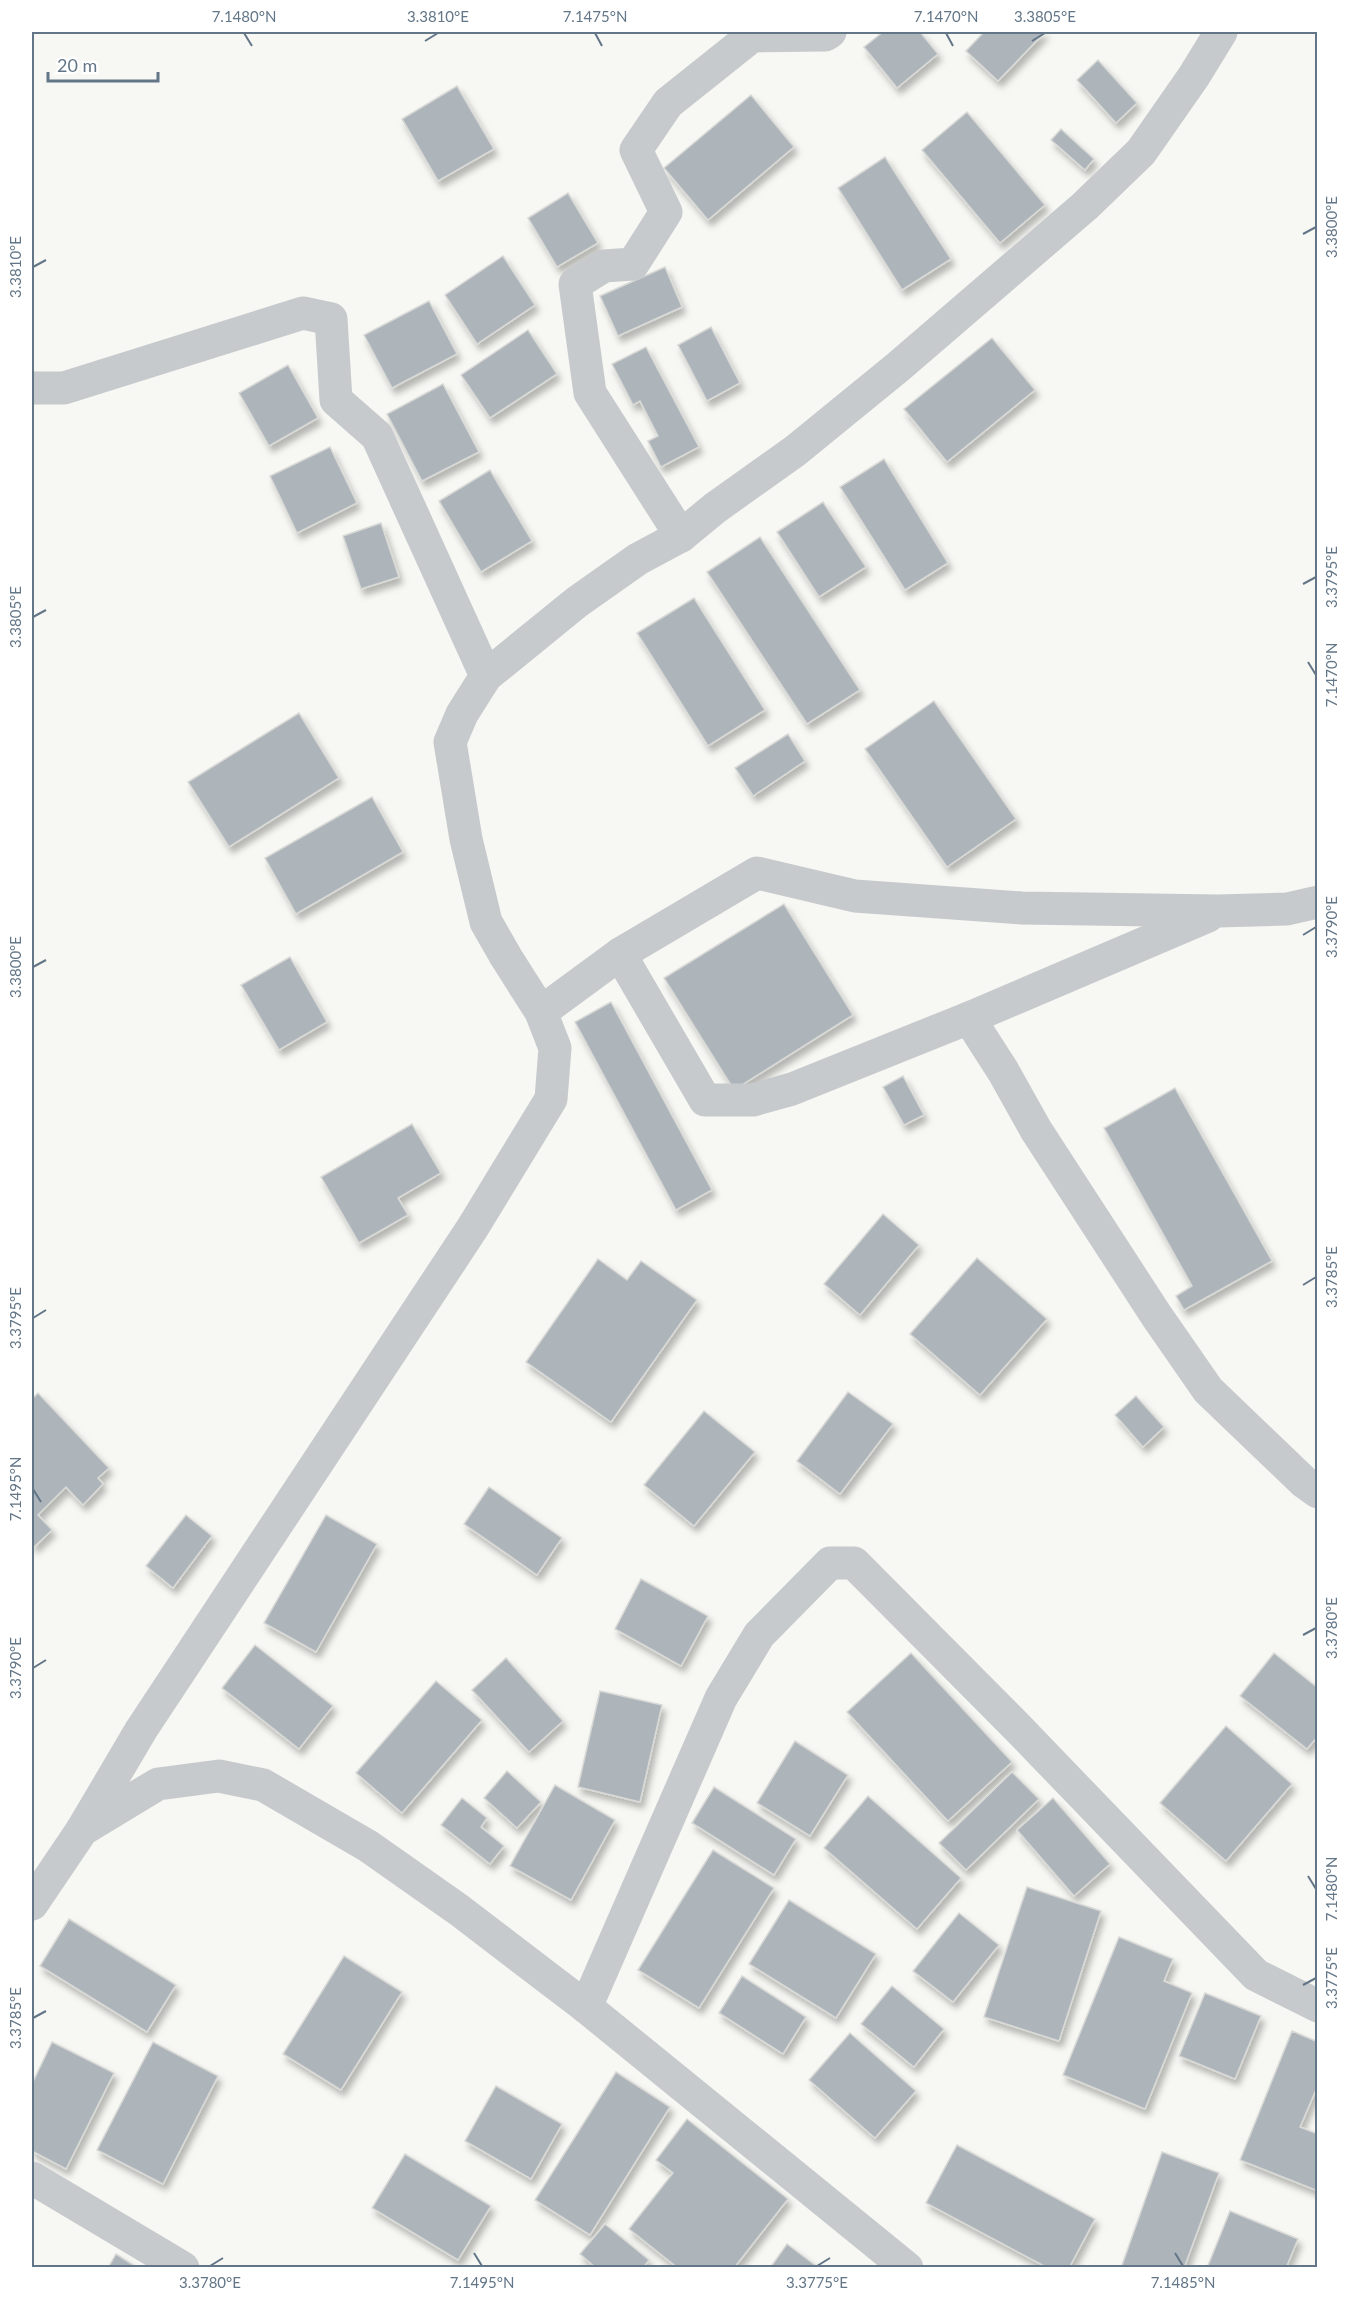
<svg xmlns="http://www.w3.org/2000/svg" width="1349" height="2299" font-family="Lato,sans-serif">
<defs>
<filter id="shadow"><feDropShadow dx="3.5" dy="6" stdDeviation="3" flood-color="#0004"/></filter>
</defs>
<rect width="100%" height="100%" fill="#f7f7f3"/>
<!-- building -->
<g fill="#adb5bb" stroke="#d8d9d6" stroke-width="1.5" filter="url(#shadow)">
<path d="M 883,32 L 920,32 L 938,54 L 897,88 L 864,47 Z"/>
<path d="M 984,32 L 1045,32 L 998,81 L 966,51 Z"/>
<path d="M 1098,60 L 1137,103 L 1116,123 L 1077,80 Z"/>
<path d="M 457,86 L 494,149 L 438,181 L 402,119 Z"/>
<path d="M 751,95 L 794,147 L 708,220 L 664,168 Z"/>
<path d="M 967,112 L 1045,205 L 1000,243 L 922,150 Z"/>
<path d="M 1061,129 L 1094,159 L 1085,170 L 1051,140 Z"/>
<path d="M 885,157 L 951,259 L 902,290 L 838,188 Z"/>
<path d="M 568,193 L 598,243 L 557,267 L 528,218 Z"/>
<path d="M 503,256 L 535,305 L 477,344 L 445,295 Z"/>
<path d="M 665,267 L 682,307 L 618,336 L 600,296 Z"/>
<path d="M 429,301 L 457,354 L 392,388 L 364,335 Z"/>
<path d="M 711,327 L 740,383 L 707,401 L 678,345 Z"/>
<path d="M 528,330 L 557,374 L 490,418 L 461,375 Z"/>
<path d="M 992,338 L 1035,390 L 947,462 L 904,409 Z"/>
<path d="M 646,347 L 699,447 L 661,467 L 648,441 L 658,436 L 640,401 L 633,405 L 612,364 Z"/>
<path d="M 288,365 L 318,418 L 269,446 L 239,393 Z"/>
<path d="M 443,384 L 479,452 L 422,481 L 387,414 Z"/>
<path d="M 330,447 L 357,503 L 297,533 L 270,476 Z"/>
<path d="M 884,459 L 948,563 L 905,590 L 840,487 Z"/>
<path d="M 490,470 L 532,541 L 481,572 L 439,501 Z"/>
<path d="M 823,502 L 866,567 L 819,597 L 777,532 Z"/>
<path d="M 381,523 L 399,577 L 361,589 L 343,536 Z"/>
<path d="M 760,537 L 860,690 L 807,724 L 707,572 Z"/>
<path d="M 694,598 L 765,710 L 708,746 L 637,633 Z"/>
<path d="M 934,701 L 1016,819 L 947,867 L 865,749 Z"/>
<path d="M 299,713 L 339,778 L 229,847 L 188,782 Z"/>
<path d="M 788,734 L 805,761 L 753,796 L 735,768 Z"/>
<path d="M 372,797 L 403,852 L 296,914 L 265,858 Z"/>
<path d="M 784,904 L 853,1015 L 734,1090 L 664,978 Z"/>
<path d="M 290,957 L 327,1022 L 279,1050 L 241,985 Z"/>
<path d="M 611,1002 L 712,1190 L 676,1210 L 575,1022 Z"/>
<path d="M 903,1076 L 924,1115 L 904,1125 L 883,1087 Z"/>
<path d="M 1175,1088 L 1272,1261 L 1184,1310 L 1176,1296 L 1192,1286 L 1104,1128 Z"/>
<path d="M 412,1124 L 441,1173 L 398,1198 L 408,1215 L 359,1243 L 321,1177 Z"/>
<path d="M 883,1214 L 919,1245 L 860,1315 L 824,1284 Z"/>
<path d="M 977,1258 L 1047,1319 L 980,1395 L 910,1334 Z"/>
<path d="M 598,1259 L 627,1280 L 641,1261 L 697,1300 L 611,1422 L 526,1362 Z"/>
<path d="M 848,1392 L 893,1424 L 840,1494 L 797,1461 Z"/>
<path d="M 38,1393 L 109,1468 L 98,1478 L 103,1484 L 83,1505 L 66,1487 L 38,1515 L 52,1530 L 34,1547 L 32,1544 L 32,1399 Z"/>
<path d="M 1136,1396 L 1164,1427 L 1143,1447 L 1115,1415 Z"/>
<path d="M 704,1411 L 755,1452 L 694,1526 L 644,1485 Z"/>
<path d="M 489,1487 L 562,1538 L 537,1575 L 464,1524 Z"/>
<path d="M 186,1515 L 212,1536 L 173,1588 L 146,1566 Z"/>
<path d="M 326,1515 L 377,1544 L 316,1652 L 264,1623 Z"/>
<path d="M 641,1579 L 708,1616 L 681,1666 L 615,1629 Z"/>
<path d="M 255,1645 L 333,1706 L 299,1749 L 222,1688 Z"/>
<path d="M 911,1653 L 1012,1762 L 948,1821 L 847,1712 Z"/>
<path d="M 1274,1653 L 1318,1688 L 1318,1736 L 1307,1749 L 1240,1696 Z"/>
<path d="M 506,1658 L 563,1721 L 529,1752 L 472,1690 Z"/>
<path d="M 436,1681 L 482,1720 L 402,1813 L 356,1773 Z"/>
<path d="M 600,1691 L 662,1705 L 640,1802 L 578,1787 Z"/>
<path d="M 1226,1726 L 1292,1784 L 1226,1861 L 1160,1803 Z"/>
<path d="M 795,1741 L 848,1775 L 810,1836 L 757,1803 Z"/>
<path d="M 507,1771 L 541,1802 L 517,1828 L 484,1798 Z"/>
<path d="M 1012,1772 L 1039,1799 L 966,1870 L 939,1843 Z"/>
<path d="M 555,1785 L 615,1820 L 571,1900 L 510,1866 Z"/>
<path d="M 714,1787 L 796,1839 L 774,1875 L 692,1823 Z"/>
<path d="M 868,1796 L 961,1878 L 917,1929 L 824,1848 Z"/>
<path d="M 462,1798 L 487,1818 L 481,1827 L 504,1846 L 490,1864 L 441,1825 Z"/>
<path d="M 1053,1798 L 1110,1864 L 1074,1896 L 1017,1830 Z"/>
<path d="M 713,1850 L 774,1888 L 699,2008 L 638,1970 Z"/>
<path d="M 1027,1887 L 1101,1911 L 1059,2041 L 984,2017 Z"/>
<path d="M 789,1900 L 876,1954 L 836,2018 L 749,1964 Z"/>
<path d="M 959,1913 L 999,1945 L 953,2002 L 913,1971 Z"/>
<path d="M 69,1919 L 176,1985 L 147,2032 L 40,1966 Z"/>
<path d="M 1119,1937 L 1173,1959 L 1164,1981 L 1192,1993 L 1145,2109 L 1063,2075 Z"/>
<path d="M 344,1956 L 402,1992 L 341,2090 L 283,2054 Z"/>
<path d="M 742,1976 L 806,2017 L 783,2054 L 719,2013 Z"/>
<path d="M 892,1986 L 944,2029 L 914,2067 L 861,2024 Z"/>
<path d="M 1205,1993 L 1261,2016 L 1235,2079 L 1179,2056 Z"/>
<path d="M 1292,2031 L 1318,2042 L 1318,2085 L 1300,2127 L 1318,2134 L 1318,2191 L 1240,2160 Z"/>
<path d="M 850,2033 L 916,2091 L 875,2138 L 809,2080 Z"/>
<path d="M 52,2042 L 114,2073 L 66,2169 L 32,2151 L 32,2084 Z"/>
<path d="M 153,2042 L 218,2076 L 163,2184 L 97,2150 Z"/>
<path d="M 616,2072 L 670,2107 L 590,2235 L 535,2200 Z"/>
<path d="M 496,2086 L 562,2124 L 531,2179 L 465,2141 Z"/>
<path d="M 687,2119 L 788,2199 L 734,2268 L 678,2268 L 629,2229 L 673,2173 L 656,2160 Z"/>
<path d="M 957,2145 L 1095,2219 L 1069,2268 L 1048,2268 L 926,2203 Z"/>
<path d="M 1162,2152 L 1219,2173 L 1184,2268 L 1121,2268 Z"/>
<path d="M 405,2154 L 491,2206 L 458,2260 L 372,2208 Z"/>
<path d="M 1230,2211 L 1298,2239 L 1286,2268 L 1207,2268 Z"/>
<path d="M 605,2224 L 649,2260 L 643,2268 L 596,2268 L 580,2254 Z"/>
<path d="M 787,2244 L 819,2268 L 770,2268 Z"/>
<path d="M 116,2254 L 138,2268 L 108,2268 Z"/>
</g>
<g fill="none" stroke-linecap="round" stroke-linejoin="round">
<!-- minor -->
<g stroke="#c6cacd" stroke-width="33">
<path d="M 32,388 L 64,388 L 303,313 L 331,319 L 336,400 L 377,436 L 486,676"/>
<path d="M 681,536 L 590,393 L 575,284 L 604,266 L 633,264 L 666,212 L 636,150 L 668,103 L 752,36 L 825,35 L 830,32"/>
<path d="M 620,954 L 705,1100 L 753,1100 L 792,1089 L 969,1018 L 1208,916"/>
<path d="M 541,1012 L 620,954 L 757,873 L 855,896 L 1022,908 L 1218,911 L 1287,909 L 1318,902"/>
<path d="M 969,1018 L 1003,1071 L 1036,1130 L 1156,1315 L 1208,1390 L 1304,1482 L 1318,1492"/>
<path d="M 82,1830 L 141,1730 L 473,1227 L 551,1099 L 555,1048 L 541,1012 L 506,957 L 486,922 L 466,839 L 450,742 L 462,714 L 486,676 L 577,602 L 638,559 L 681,536 L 715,508 L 795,451 L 898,367 L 1085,206 L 1141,152 L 1194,76 L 1221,32"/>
<path d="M 32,1904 L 82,1830 L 158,1784 L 219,1776 L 263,1785 L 368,1846 L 459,1910 L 586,2007 L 907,2268"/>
<path d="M 586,2007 L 721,1698 L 759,1635 L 830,1563 L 854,1563 L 1016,1726 L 1256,1975 L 1318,2006"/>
<path d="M 32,2178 L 183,2268"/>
</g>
</g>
<!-- ticks -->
<path fill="none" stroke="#637687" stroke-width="2" d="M 244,33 L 252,46M 595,33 L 602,46M 946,33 L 953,46M 425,41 L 438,33M 1032,41 L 1045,33M 1303,234 L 1316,227M 33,267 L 46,260M 1303,584 L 1316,577M 33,617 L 46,610M 1308,662 L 1316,675M 1303,935 L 1316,927M 33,967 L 46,960M 1303,1285 L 1316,1277M 33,1318 L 46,1310M 33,1489 L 41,1502M 1303,1635 L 1316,1628M 33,1668 L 46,1660M 1308,1876 L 1316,1889M 1303,1985 L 1316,1978M 33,2018 L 46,2011M 474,2253 L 482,2266M 1175,2253 L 1183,2266M 210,2266 L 223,2258M 817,2266 L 830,2258"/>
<!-- border -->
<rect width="1349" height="2299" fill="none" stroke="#ffffff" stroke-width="66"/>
<!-- scale -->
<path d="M48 72v9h110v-9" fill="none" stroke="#637687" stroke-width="3"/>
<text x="57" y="72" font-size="18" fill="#637687" stroke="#ffffff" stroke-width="4.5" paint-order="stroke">20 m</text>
<rect x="33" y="33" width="1283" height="2233" fill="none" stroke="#637687" stroke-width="2"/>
<g font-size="15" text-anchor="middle" fill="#637687">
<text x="244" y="22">7.1480°N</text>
<text x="438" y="22">3.3810°E</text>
<text x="595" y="22">7.1475°N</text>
<text x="946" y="22">7.1470°N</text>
<text x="1045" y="22">3.3805°E</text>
<text transform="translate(1332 227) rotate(-90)" y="5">3.3800°E</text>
<text transform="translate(16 267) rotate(-90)" y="5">3.3810°E</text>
<text transform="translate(1332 577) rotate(-90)" y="5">3.3795°E</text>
<text transform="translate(16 617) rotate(-90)" y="5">3.3805°E</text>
<text transform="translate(1332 675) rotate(-90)" y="5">7.1470°N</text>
<text transform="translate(1332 927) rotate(-90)" y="5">3.3790°E</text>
<text transform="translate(16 967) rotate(-90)" y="5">3.3800°E</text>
<text transform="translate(1332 1277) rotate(-90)" y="5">3.3785°E</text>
<text transform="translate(16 1318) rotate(-90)" y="5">3.3795°E</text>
<text transform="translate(16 1489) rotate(-90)" y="5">7.1495°N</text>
<text transform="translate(1332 1628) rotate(-90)" y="5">3.3780°E</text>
<text transform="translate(16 1668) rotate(-90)" y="5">3.3790°E</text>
<text transform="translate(1332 1889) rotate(-90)" y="5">7.1480°N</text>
<text transform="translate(1332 1978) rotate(-90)" y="5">3.3775°E</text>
<text transform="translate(16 2018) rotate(-90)" y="5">3.3785°E</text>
<text x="210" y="2288">3.3780°E</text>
<text x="482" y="2288">7.1495°N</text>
<text x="817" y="2288">3.3775°E</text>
<text x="1183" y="2288">7.1485°N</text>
</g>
</svg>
